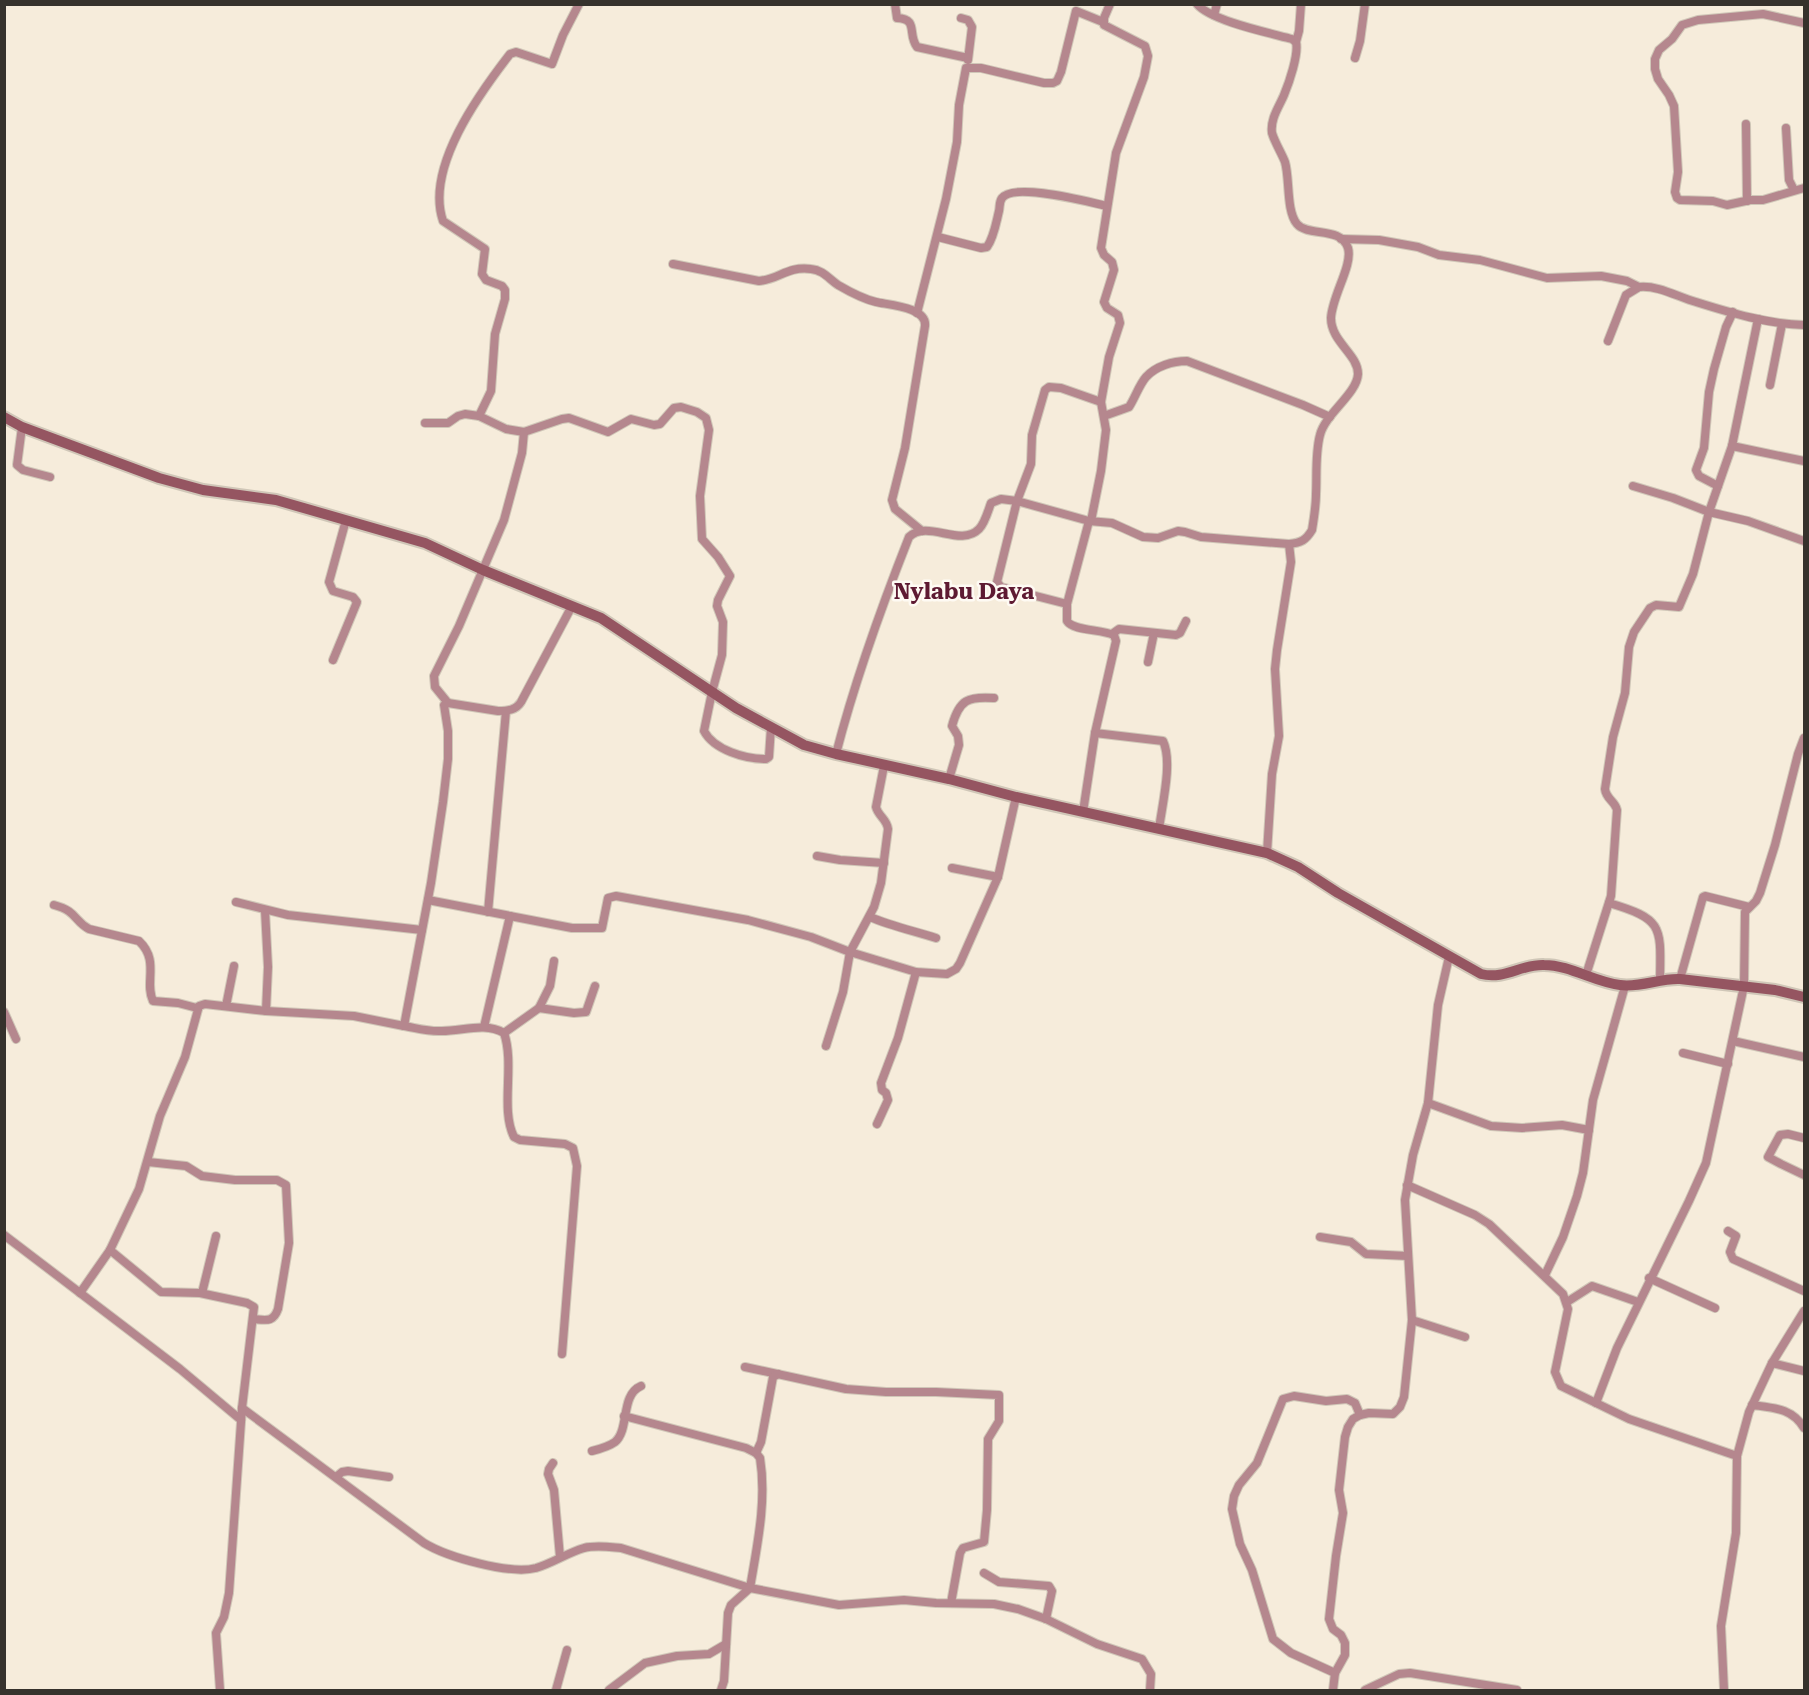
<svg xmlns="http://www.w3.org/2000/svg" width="1809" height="1695" font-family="'Roboto Serif',serif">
<rect width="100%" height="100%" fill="#f6ecdb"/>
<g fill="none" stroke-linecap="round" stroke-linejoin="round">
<defs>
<g id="street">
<path d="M 579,4 L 563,35 L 552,64 L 516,52 L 510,54 C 479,94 425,168 443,221 L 485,249 L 482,274 L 486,280 L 502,286 L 505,290 L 505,299 L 495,334 L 491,391 L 479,416 L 506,429 L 524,432 L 562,419 L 569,418 L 608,432 L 631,419 L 654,425 L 660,424 L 674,408 L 681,407 L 697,412 L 706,418 L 709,430 L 700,496 L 702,539 L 718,557 L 730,576 L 718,600 L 717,606 L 723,622 L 722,655 L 712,692 L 704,731 C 714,750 745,759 766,759 L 769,757 L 771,727"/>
<path d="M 895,4 L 897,18 C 919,19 907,34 917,47 L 968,58"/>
<path d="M 1214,15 L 1217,4"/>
<path d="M 961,18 L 968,20 L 972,27 L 968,60"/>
<path d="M 1804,23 L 1763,14 L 1698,20 L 1682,25 L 1672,39 L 1659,50 L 1655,59 L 1655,69 L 1658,79 L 1669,95 L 1674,106 L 1678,172 L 1675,192 L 1677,198 L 1680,200 L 1713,201 L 1727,205 L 1750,200 L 1763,200 L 1804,188"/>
<path d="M 1296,42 L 1299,31 L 1301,4"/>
<path d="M 1355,58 L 1360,41 L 1365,4"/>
<path d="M 1746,124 L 1747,201"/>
<path d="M 1786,128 L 1789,180 L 1794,190"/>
<path d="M 938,237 L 981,248 L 987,247 C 994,237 996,223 999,211 C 1000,207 999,202 1002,198 C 1014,182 1088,202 1107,206"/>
<path d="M 1341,239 L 1379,240 L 1418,247 L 1439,255 L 1480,260 L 1547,278 L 1601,276 L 1627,281 L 1639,287"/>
<path d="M 673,264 L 759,281 C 780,279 787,266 811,269 C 823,270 829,279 838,285 C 850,292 863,299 876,302 C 889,305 927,307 925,326 L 905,448 L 892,500 L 895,509 L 922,531"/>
<path d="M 917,313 L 946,199 L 957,142 L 959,105 L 966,68 L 981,68 L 1044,83 L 1053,83 L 1057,81 L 1061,72 L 1076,11 L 1103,22"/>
<path d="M 1608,341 L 1626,295 L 1639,287 C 1658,285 1678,297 1696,302 C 1731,313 1768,324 1804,325"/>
<path d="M 1770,385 L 1782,324"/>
<path d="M 1104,416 L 1129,407 C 1135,398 1139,385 1146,377 C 1156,366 1173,361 1187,361 L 1303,405 L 1330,417"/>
<path d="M 425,423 L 448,423 L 458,416 L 465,414 L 479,416"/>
<path d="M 22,427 L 17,465 L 23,470 L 50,477"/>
<path d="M 1732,446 L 1804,461"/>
<path d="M 1633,486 L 1673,498 L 1709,512 L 1748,521 L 1804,541"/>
<path d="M 1718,486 L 1699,476 L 1696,470 L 1704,448 L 1709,392 L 1714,369 L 1726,327 L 1733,312"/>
<path d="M 1091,521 L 1101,471 L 1106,430 L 1101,402 L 1109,357 L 1120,323 L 1118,315 L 1107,308 L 1104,302 L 1114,270 L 1112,262 L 1104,255 L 1101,248 L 1116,153 L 1144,77 L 1148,56 L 1145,46 L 1104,25 L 1104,18 L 1110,4"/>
<path d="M 1067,604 L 1001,587 L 997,582 L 1017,501 L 1031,464 L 1032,435 L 1045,390 L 1049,387 L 1061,388 L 1101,402"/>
<path d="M 1112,634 L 1119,629 L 1176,635 L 1180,633 L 1186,621"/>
<path d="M 333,660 L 357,602 L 353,597 L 333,591 L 329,582 L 346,520"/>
<path d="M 1148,662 L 1154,633"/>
<path d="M 448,703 L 435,687 L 434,676 L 459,626 L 504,520 L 522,453 L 524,432"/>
<path d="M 1095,733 L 1163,741 C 1173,762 1162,805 1159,829"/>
<path d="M 836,754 C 855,680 881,608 909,537 C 928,519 960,548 979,529 C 985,523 988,511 991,503 L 1001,499 L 1017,501 L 1089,521 L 1112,523 L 1143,537 L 1158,538 L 1178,531 L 1185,532 L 1201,537 L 1289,544 C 1301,543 1306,540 1312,530 C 1314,518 1316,506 1316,494 C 1317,475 1315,454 1320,435 C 1325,414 1357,394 1358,374 C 1358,354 1331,342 1331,318 C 1332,296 1353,265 1348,248 C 1341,226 1308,237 1297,224 C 1286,211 1290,179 1285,162 C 1281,152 1275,143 1272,133 C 1270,119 1279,107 1284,95 C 1289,83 1299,54 1296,42 L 1292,39 C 1270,33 1211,21 1197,4"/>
<path d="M 949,779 L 959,745 L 958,736 L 952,726 C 959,700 968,696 994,698"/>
<path d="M 1083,812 L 1095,733 L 1116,641 L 1114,635 C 1101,629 1073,631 1067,621 L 1067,604 L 1089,521"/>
<path d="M 1267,853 L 1272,774 L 1279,736 L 1275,669 L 1277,650 L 1291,562 L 1289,544"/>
<path d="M 817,856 L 840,860 L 884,863"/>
<path d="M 952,868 L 998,877"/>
<path d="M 428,900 L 572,928 L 602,928 L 608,898 L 616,896 L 748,920 L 811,937 L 850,952 L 916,972 L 947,974 L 956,969 L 960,963 L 998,877 L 1016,797"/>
<path d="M 236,902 L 288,915 L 422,930"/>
<path d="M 1609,903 C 1663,919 1661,926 1660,979"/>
<path d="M 54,905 C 77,911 74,921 89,929 L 139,941 C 160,961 144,982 153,1001 L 178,1003 L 197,1008"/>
<path d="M 265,910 L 268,967 L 266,1011"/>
<path d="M 488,912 L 506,711"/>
<path d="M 870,917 C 891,926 914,931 936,938"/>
<path d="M 1586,975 L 1611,896 L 1617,810 C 1615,801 1606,799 1605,789 L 1613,737 L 1625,693 L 1629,647 L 1634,632 L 1650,608 L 1656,605 L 1679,607 L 1693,574 L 1709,512 L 1732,446 L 1758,319"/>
<path d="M 1680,979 L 1703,897 L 1705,896 L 1749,907"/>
<path d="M 226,1006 L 234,966"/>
<path d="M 539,1008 L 550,986 L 554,961"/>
<path d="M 4,1012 L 16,1039"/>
<path d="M 404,1026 C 416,1028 429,1032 442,1031 C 463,1031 485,1022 504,1033 C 515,1065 500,1109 514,1137 L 520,1140 L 565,1144 L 573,1148 L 577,1166 L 562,1354"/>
<path d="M 484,1027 L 510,916"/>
<path d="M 504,1033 L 539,1008 L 574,1013 L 586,1012 L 595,986"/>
<path d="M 1733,1041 L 1804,1057"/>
<path d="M 826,1046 L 843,992 L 850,952 L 874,907 L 881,883 L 888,829 C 887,819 878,816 876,807 L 884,766"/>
<path d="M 1683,1053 L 1728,1064"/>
<path d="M 1428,1103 L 1491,1126 L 1522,1128 L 1562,1125 L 1589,1130"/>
<path d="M 877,1124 L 888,1100 L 886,1093 L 882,1090 L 881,1083 L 898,1038 L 916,972"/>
<path d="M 1804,1138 L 1788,1134 L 1780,1135 L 1768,1157 L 1781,1164 L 1804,1175"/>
<path d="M 148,1162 L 186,1166 L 202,1176 L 235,1180 L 277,1180 L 286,1185 L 289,1243 L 278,1309 C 273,1323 266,1320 253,1319"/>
<path d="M 1407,1185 L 1475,1215 L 1489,1224 L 1563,1294 L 1568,1309 L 1555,1372 L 1561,1386 L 1629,1419 L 1737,1456"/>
<path d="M 1728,1231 L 1736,1236 L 1730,1252 L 1733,1259 L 1804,1291"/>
<path d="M 4,1235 L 180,1369 L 241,1420"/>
<path d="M 1320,1237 L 1351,1242 L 1366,1254 L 1408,1256"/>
<path d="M 1545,1275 L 1563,1237 L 1577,1196 L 1583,1173 L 1593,1100 L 1625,986"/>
<path d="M 1649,1278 L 1715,1308"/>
<path d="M 80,1293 L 110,1250"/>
<path d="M 202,1293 L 216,1236"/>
<path d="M 1567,1302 L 1592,1286 L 1638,1302"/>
<path d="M 1412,1320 L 1465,1337"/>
<path d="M 1772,1363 L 1804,1371"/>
<path d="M 745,1367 L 846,1389 L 886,1392 L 936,1392 L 999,1395 L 999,1421 L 988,1439 L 987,1510 L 984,1542 L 963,1548 L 960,1553 L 951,1603"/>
<path d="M 1596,1403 L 1617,1348 L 1689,1201 L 1706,1163 L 1744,986 L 1745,912 L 1756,901 L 1760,893 L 1775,845 L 1798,754 L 1804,738"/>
<path d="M 1752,1405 C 1774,1408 1792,1408 1804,1428"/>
<path d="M 242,1408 L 424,1543 C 447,1557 510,1575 536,1568 C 553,1563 567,1553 584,1548 C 596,1545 609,1547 621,1548 L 750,1588 L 839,1605 L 904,1600 L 936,1603 L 994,1604 L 1018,1609 L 1046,1619 L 1097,1644 L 1142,1659 L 1151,1674 L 1150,1690"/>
<path d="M 624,1416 L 746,1448 L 756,1453 L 760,1458 C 767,1501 757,1546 750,1588 L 731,1605 L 728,1613 L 724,1681 L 721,1690"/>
<path d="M 592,1451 C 600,1449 608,1447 615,1442 C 630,1429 620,1395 641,1386"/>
<path d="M 756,1453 L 761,1442 L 773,1377 L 778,1374"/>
<path d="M 553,1463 L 549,1469 L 548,1474 L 554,1490 L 560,1557"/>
<path d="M 336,1477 L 342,1472 L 348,1471 L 389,1477"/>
<path d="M 984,1573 L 999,1582 L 1049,1586 L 1052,1591 L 1046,1619"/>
<path d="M 1335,1673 L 1291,1653 L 1273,1639 L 1252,1570 L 1240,1544 L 1232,1509 L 1234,1496 L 1239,1485 L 1257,1463 L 1283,1399 L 1294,1396 L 1326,1401 L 1347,1399 L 1355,1403 L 1360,1415"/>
<path d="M 220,1690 L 216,1633 L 224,1617 L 229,1593 L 242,1408 L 254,1307 L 247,1303 L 200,1293 L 161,1292 L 110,1250 L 139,1189 L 160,1116 L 185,1057 L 199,1006 L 205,1004 L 266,1011 L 354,1016 L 404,1026 L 431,883 L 443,802 L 448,759 L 448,731 L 444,705 L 448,703 L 498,711 C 508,711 516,710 521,702 L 572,606"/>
<path d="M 556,1690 L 567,1650"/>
<path d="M 609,1690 L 645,1663 L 677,1656 L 709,1654 L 726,1644"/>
<path d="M 1333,1690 L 1335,1673 L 1345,1655 L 1345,1643 L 1341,1635 L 1333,1629 L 1329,1619 L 1336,1556 L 1343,1513 L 1339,1490 L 1345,1437 L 1348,1427 L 1353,1419 L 1360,1415 L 1369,1413 L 1393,1414 L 1400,1407 L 1404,1397 L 1412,1320 L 1405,1200 L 1413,1155 L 1428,1103 L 1438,1005 L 1449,957"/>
<path d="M 1365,1690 L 1399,1674 L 1410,1673 L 1517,1690"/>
<path d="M 1724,1690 L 1721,1626 L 1736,1533 L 1737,1456 L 1749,1412 L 1772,1363 L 1804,1311"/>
</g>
<path id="secondary" d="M 4,417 L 22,427 L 159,478 L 203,490 L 276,500 L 425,543 L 483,570 L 601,618 L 736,708 L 804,745 L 836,754 L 949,779 L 1016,797 L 1267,853 L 1298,867 L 1338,893 L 1481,974 C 1505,980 1521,964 1544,965 C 1570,965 1594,982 1620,985 C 1640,988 1660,978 1680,979 L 1775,990 L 1804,997"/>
</defs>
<!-- street casing -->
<use href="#street" stroke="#d0c7b8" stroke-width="10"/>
<!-- secondary casing -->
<use href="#secondary" stroke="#d0c7b8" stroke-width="14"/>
<!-- street -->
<use href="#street" stroke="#b5878e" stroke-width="8"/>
<!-- secondary -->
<use href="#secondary" stroke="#955561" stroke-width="10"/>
</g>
<g text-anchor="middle" stroke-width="5" stroke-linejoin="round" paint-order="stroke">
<!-- quarter labels -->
<g font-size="22" font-weight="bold" fill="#5e1a32" stroke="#fefaf3">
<text x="964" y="599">Nylabu Daya</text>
</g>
</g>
<!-- border -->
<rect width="1809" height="1695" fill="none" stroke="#36322c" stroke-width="12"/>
</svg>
